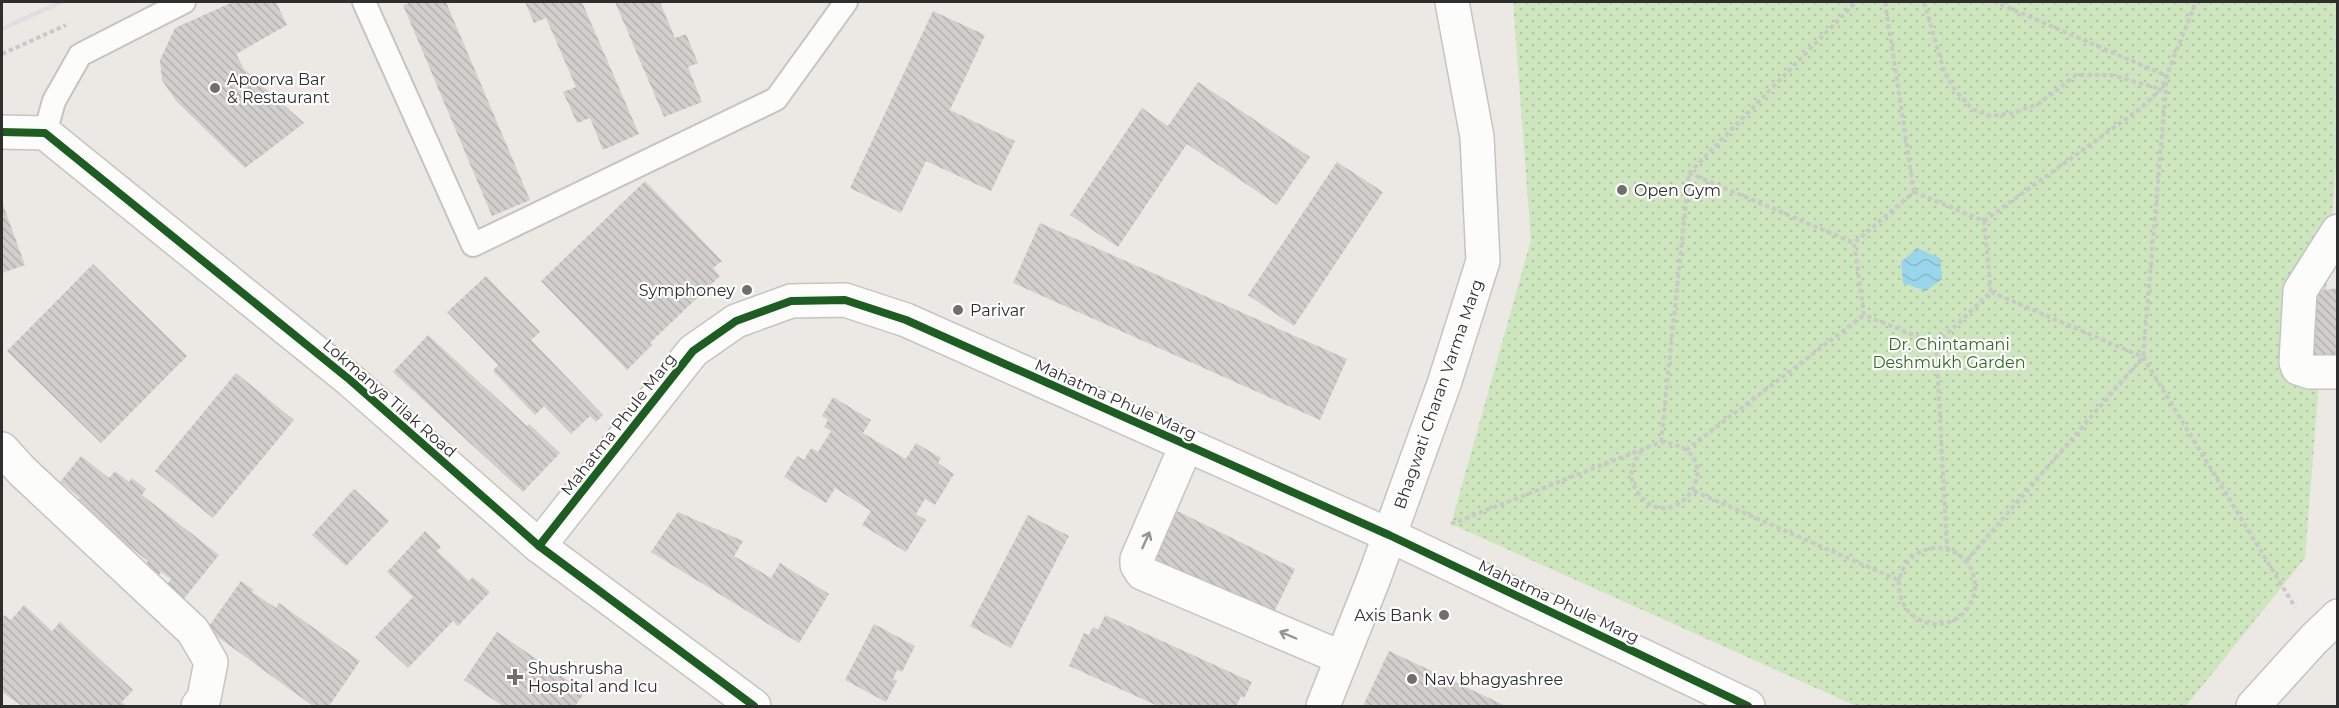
<svg xmlns="http://www.w3.org/2000/svg" width="2339" height="708" font-family="Montserrat,sans-serif">
<defs>
<pattern id="green-dots" width="8" height="8" patternUnits="userSpaceOnUse" patternTransform="scale(1.5)"><rect width="8" height="8" fill="#cee6be"/><path d="M2 2h.1M6 6h.1" fill="none" stroke="#b1c6a4" stroke-width="1.8" stroke-linecap="round"/></pattern>
<pattern id="water-waves" width="16" height="10" patternUnits="userSpaceOnUse" patternTransform="scale(1.5)"><rect width="16" height="10" fill="#99d6ec"/><path d="M0 5q4-4 8 0t8 0" fill="none" stroke="#84b8cb"/></pattern>
<pattern id="building-back-hatch" width="6" height="6" patternUnits="userSpaceOnUse" patternTransform="scale(1.5)"><rect width="6" height="6" fill="#d1cecb"/><path d="M-1 5l2 2M0 0l6 6M5-1l2 2" fill="none" stroke="#b4b1af"/></pattern>
</defs>
<rect width="100%" height="100%" fill="#ece8e4"/>
<!-- green -->
<path fill="url(#green-dots)" d="M 1513,2 L 2337,2 L 2337,156 L 2305,558 L 2186,706 L 1856,706 L 1451,524 L 1531,240 Z"/>
<!-- water -->
<path fill="url(#water-waves)" d="M 1917,248 L 1940,258 L 1942,279 L 1926,291 L 1903,283 L 1901,262 Z"/>
<!-- building -->
<g fill="url(#building-back-hatch)">
<path d="M 233,2 L 276,2 L 287,25 L 236,54 L 244,69 L 304,123 L 245,168 L 176,101 L 162,80 L 160,60 L 175,28 Z"/>
<path d="M 412,2 L 446,2 L 530,200 L 492,216 L 403,5 Z"/>
<path d="M 525,2 L 582,2 L 639,134 L 603,150 L 590,118 L 577,123 L 563,92 L 576,87 L 546,18 L 534,23 Z"/>
<path d="M 615,2 L 660,2 L 675,38 L 686,34 L 698,63 L 688,67 L 702,102 L 664,117 Z"/>
<path d="M 933,11 L 985,35 L 950,110 L 1015,141 L 991,191 L 926,161 L 901,213 L 850,188 Z"/>
<path d="M 1198,82 L 1310,157 L 1277,205 L 1187,144 L 1118,247 L 1070,215 L 1142,108 L 1168,126 Z"/>
<path d="M 1337,162 L 1383,192 L 1294,326 L 1248,295 Z"/>
<path d="M 645,181 L 722,261 L 713,268 L 720,276 L 650,343 L 652,345 L 627,370 L 541,281 Z"/>
<path d="M 2,202 L 25,265 L 2,273 Z"/>
<path d="M 1040,223 L 1347,359 L 1320,420 L 1013,283 Z"/>
<path d="M 93,264 L 187,356 L 101,443 L 7,351 Z"/>
<path d="M 486,276 L 540,332 L 531,340 L 603,415 L 596,422 L 590,416 L 571,434 L 544,406 L 535,415 L 493,371 L 498,365 L 447,312 Z"/>
<path d="M 2338,288 L 2338,361 L 2311,364 L 2302,293 Z"/>
<path d="M 428,335 L 527,426 L 529,424 L 560,453 L 523,492 L 393,372 Z"/>
<path d="M 236,373 L 294,420 L 213,518 L 155,471 Z"/>
<path d="M 833,397 L 871,420 L 863,433 L 906,459 L 916,443 L 941,458 L 938,463 L 954,474 L 935,505 L 925,499 L 916,514 L 926,520 L 906,552 L 862,525 L 871,511 L 835,488 L 826,503 L 784,477 L 797,456 L 804,460 L 811,448 L 818,452 L 831,431 L 824,427 L 828,420 L 822,416 Z"/>
<path d="M 81,456 L 109,478 L 115,471 L 129,482 L 132,478 L 146,489 L 142,495 L 219,555 L 182,601 L 165,588 L 171,579 L 161,572 L 157,577 L 144,567 L 148,561 L 130,547 L 127,551 L 76,502 L 80,498 L 60,482 Z"/>
<path d="M 354,489 L 389,521 L 346,566 L 312,535 Z"/>
<path d="M 1175,510 L 1295,569 L 1269,622 L 1149,563 Z"/>
<path d="M 678,512 L 743,541 L 734,556 L 771,578 L 780,563 L 829,594 L 799,643 L 651,552 Z"/>
<path d="M 1028,515 L 1069,536 L 1011,648 L 970,626 Z"/>
<path d="M 425,531 L 441,547 L 437,551 L 469,581 L 473,577 L 490,592 L 458,626 L 453,621 L 408,668 L 375,637 L 413,597 L 387,572 Z"/>
<path d="M 241,581 L 254,590 L 252,592 L 276,608 L 279,603 L 360,661 L 329,706 L 313,706 L 207,629 Z"/>
<path d="M 24,605 L 52,631 L 60,622 L 133,690 L 122,702 L 126,706 L 22,706 L 2,692 L 2,618 L 5,615 L 11,620 Z"/>
<path d="M 1105,615 L 1252,682 L 1244,698 L 1241,696 L 1236,706 L 1177,706 L 1172,704 L 1171,706 L 1158,706 L 1069,666 L 1084,633 L 1089,635 L 1093,627 L 1098,630 Z"/>
<path d="M 874,624 L 915,646 L 902,672 L 897,670 L 893,679 L 897,681 L 886,702 L 845,680 Z"/>
<path d="M 497,632 L 585,692 L 575,706 L 503,706 L 464,680 Z"/>
<path d="M 1389,651 L 1506,706 L 1363,706 Z"/>
</g>
<g fill="none" stroke-linecap="round" stroke-linejoin="round">
<defs>
<g id="service">
<path d="M 364,2 L 473,245 L 776,99 L 846,2"/>
<path d="M 45,133 L 54,101 L 80,55 L 184,2"/>
</g>
<g id="minor">
<path d="M 2338,231 L 2300,291 L 2296,362 L 2298,368 L 2310,372 L 2338,372"/>
<path d="M 1186,446 L 1137,559 L 1137,565 L 1142,573 L 1342,658"/>
<path d="M 2,449 L 22,471 L 193,631 L 211,662 L 204,698 L 198,706"/>
<path d="M 1323,706 L 1374,578 L 1444,384 L 1483,261 L 1477,137 L 1452,2"/>
</g>
<g id="tertiary">
<path d="M 2,132 L 45,133 L 350,380 L 539,546 L 754,706"/>
<path d="M 539,546 L 693,351 L 736,321 L 791,301 L 845,300 L 906,320 L 1389,535 L 1748,706"/>
<path d="M 2253,706 L 2314,639 L 2338,616"/>
</g>
</defs>
<!-- service casing -->
<use href="#service" stroke="#c5c4c5" stroke-width="26"/>
<!-- minor casing -->
<use href="#minor" stroke="#c5c4c5" stroke-width="36"/>
<!-- tertiary casing -->
<use href="#tertiary" stroke="#c5c4c5" stroke-width="36"/>
<!-- path -->
<g stroke="#c9c9c8" stroke-width="4" stroke-dasharray="4.5 3" stroke-linecap="butt">
<path d="M 1885,2 L 1914,192"/>
<path d="M 1924,2 L 1944,71 L 1955,90 L 1972,109 L 1991,116 L 2014,113 L 2040,103 L 2076,75 L 2111,75 L 2161,89"/>
<path d="M 2,54 L 66,25"/>
<path d="M 1689,173 L 1854,243"/>
<path d="M 1914,192 L 1984,221 L 1991,292 L 1936,344 L 1864,315 L 1854,243 Z"/>
<path d="M 1984,221 L 2141,108 L 2161,89 L 2196,2"/>
<path d="M 1991,292 L 2143,357 L 2295,607"/>
<path d="M 1936,344 L 1947,548"/>
<path d="M 1661,442 L 1689,173 L 1856,2"/>
<path d="M 1686,450 L 1864,315"/>
<path d="M 1694,491 L 1898,580"/>
<path d="M 1451,524 L 1661,442 C 1739,450 1673,547 1637,491 C 1626,475 1633,464 1643,449"/>
<circle cx="1937" cy="586" r="38"/>
<path d="M 1967,560 L 2143,357 L 2167,76 L 1995,2"/>
</g>
<!-- service -->
<use href="#service" stroke="#fcfcfb" stroke-width="22"/>
<!-- minor -->
<use href="#minor" stroke="#fcfcfb" stroke-width="33"/>
<!-- tertiary -->
<use href="#tertiary" stroke="#fcfcfb" stroke-width="33"/>
<!-- rail -->
<path stroke="#dfdfe1" stroke-width="4.5" d="M 2,29 L 61,2"/>
<defs>
<g id="cycleway">
<path d="M 2,132 L 45,133 L 350,380 L 539,546 L 754,706"/>
<path d="M 539,546 L 693,351 L 736,321 L 791,301 L 845,300 L 906,320 L 1389,535 L 1748,706"/>
</g>
</defs>
<!-- cycleway casing -->
<use href="#cycleway" stroke="#fff" stroke-width="11"/>
<!-- cycleway -->
<use href="#cycleway" stroke="#1b5e20" stroke-width="8"/>
</g>
<!-- one-way arrows -->
<defs><path id="oneway-shaft" d="M-6 0H5M1.5-3L5.5 0L1.5 3" fill="none" stroke-width="1.6" stroke-linecap="round" stroke-linejoin="round" transform="scale(1.5)"/></defs>
<g stroke="#959594">
<use href="#oneway-shaft" transform="translate(1146 540) rotate(-66)"/>
<use href="#oneway-shaft" transform="translate(1288 635) rotate(-157)"/>
</g>
<!-- markers -->
<g fill="#706f6e" stroke="#fff" stroke-width="2">
<circle cx="215" cy="88" r="6"/>
<circle cx="1622" cy="190" r="6"/>
<circle cx="747" cy="290" r="6"/>
<circle cx="958" cy="310" r="6"/>
<circle cx="1444" cy="615" r="6"/>
<path d="M512 668h6v6h6v6h-6v6h-6v-6h-6v-6h6z"/>
<circle cx="1412" cy="679" r="6"/>
</g>
<g text-anchor="middle" stroke-width="4.5" stroke-linejoin="round" paint-order="stroke">
<!-- poi labels -->
<g font-size="16" fill="#2e2e2e" stroke="#fff" text-anchor="start">
<text x="227" y="85">Apoorva Bar<tspan x="227" dy="18">&amp; Restaurant</tspan></text>
<text x="1634" y="196">Open Gym</text>
<text x="735" y="296" text-anchor="end">Symphoney</text>
<text x="970" y="316">Parivar</text>
<text x="1432" y="621" text-anchor="end">Axis Bank</text>
<text x="528" y="674">Shushrusha<tspan x="528" dy="18">Hospital and Icu</tspan></text>
<text x="1424" y="685">Nav bhagyashree</text>
</g>
<!-- park labels -->
<g font-size="16" fill="#2c6e1b" stroke="#fff">
<text x="1949" y="350">Dr. Chintamani<tspan x="1949" dy="18">Deshmukh Garden</tspan></text>
</g>
<!-- street labels -->
<g font-size="16" fill="#2e2e2e" stroke="#fff">
<text transform="translate(1438 394) rotate(-71)" y="6">Bhagwati Charan Varma Marg</text>
<text transform="translate(390 398) rotate(41)" y="6">Lokmanya Tilak Road</text>
<text transform="translate(1116 399) rotate(24)" y="6">Mahatma Phule Marg</text>
<text transform="translate(618 424) rotate(-52)" y="6">Mahatma Phule Marg</text>
<text transform="translate(1559 601) rotate(25)" y="6">Mahatma Phule Marg</text>
</g>
</g>
<!-- border -->
<rect width="2339" height="708" fill="none" stroke="#2e2e2e" stroke-width="6"/>
</svg>
